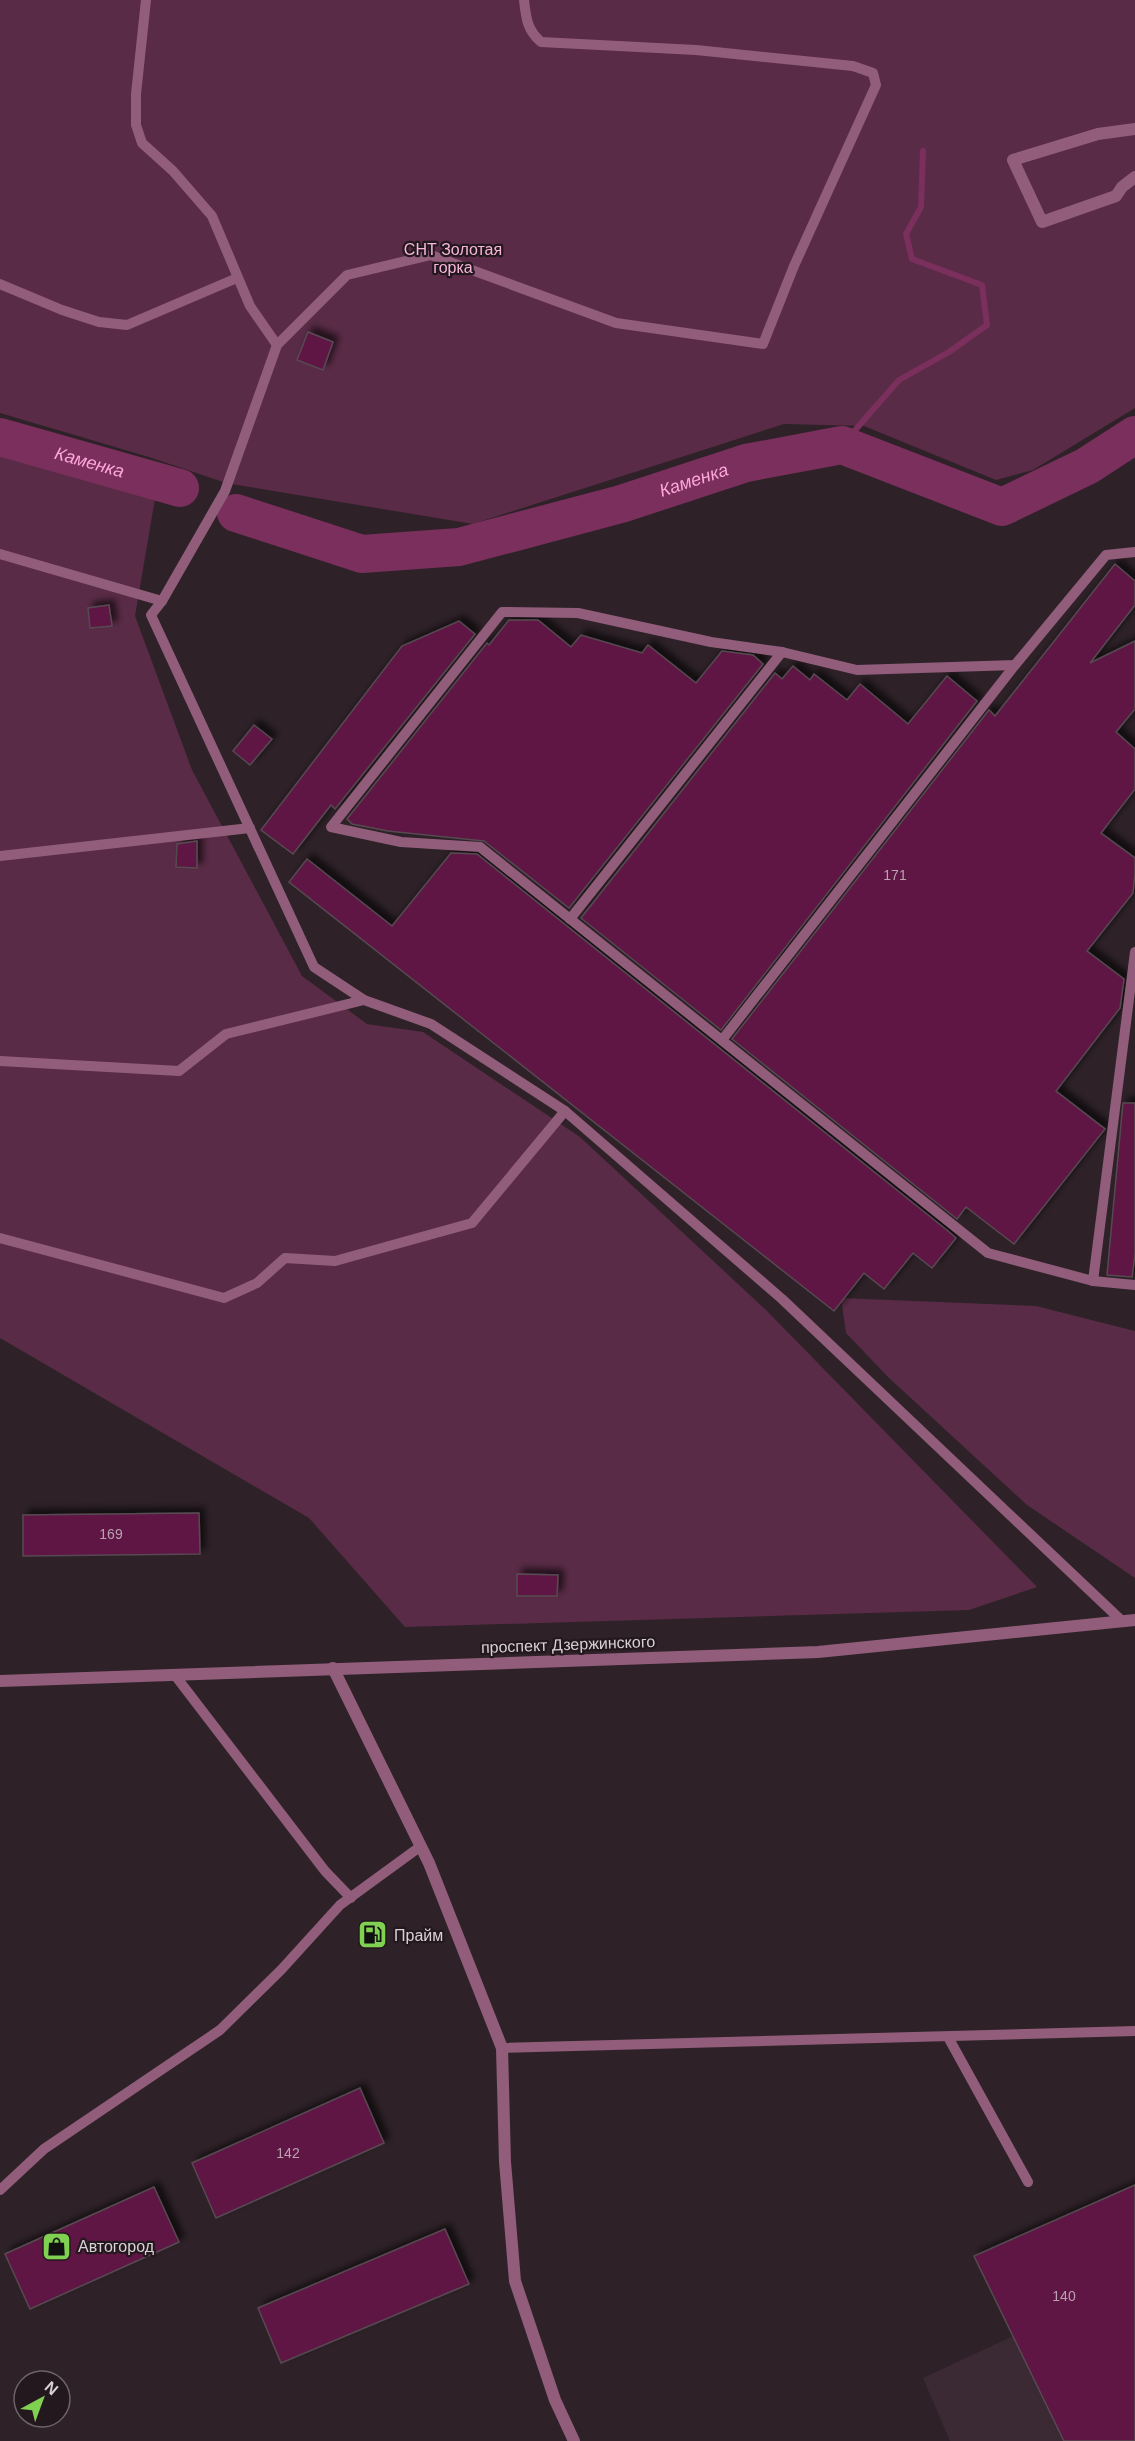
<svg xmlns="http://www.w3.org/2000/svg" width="1135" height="2441" font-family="Arial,sans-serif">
<defs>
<filter id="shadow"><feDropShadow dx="5.5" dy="-5.5" stdDeviation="3" flood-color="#0009"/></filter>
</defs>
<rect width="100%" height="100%" fill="#2e2228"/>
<!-- built -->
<path fill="#3b2933" d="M 974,2256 L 1135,2441 L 950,2441 L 923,2378 L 1013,2336 Z"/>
<!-- green -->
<g fill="#592b46">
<path d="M 0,0 L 1135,0 L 1135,408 L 1033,470 L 996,480 L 864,426 L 784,424 L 473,524 L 226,483 L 149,457 L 0,413 Z"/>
<path d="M 0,450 L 155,499 L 135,616 L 192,770 L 302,976 L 367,1024 L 423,1032 L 580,1137 L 766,1310 L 1037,1587 L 969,1610 L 405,1627 L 309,1518 L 0,1338 Z"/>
<path d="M 841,1298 L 1036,1306 L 1135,1331 L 1135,1578 L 1027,1505 L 888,1377 L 846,1333 Z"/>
</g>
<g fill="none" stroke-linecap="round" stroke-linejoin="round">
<!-- stream -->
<path stroke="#7a2f5d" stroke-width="6" d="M 842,445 L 899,380 L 949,352 L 987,325 L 982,285 L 912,259 L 906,234 L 921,207 L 923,151"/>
<!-- river -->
<g stroke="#7a2f5d" stroke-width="38">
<path id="s1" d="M 0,437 L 180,488"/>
<path id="s2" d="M 236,513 L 362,554 L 459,547 L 621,504 L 746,463 L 842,445 L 1002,507 L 1087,466 L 1135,435"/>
</g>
</g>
<!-- building -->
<g fill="#5e1444" stroke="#574a51" stroke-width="1.5" filter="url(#shadow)">
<path d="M 308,332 L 333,342 L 323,370 L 297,360 Z"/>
<path d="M 1115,564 L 1135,581 L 1135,605 L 1090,663 L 1135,641 L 1135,709 L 1116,732 L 1135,749 L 1135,789 L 1101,833 L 1135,858 L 1135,873 L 1133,893 L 1087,951 L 1124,979 L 1120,1008 L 1056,1091 L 1105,1129 L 1014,1244 L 966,1207 L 957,1219 L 732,1039 L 989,710 L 995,716 Z"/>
<path d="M 109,605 L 112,626 L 90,628 L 88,608 Z"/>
<path d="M 509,620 L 538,620 L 571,647 L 581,635 L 642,653 L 648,645 L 696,683 L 722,651 L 753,655 L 763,664 L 569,908 L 484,841 L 388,831 L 352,824 L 347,819 L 487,643 L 489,645 Z"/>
<path d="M 459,621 L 475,634 L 335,809 L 331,805 L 293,854 L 261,830 L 402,646 Z"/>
<path d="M 793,666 L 810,680 L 814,674 L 847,700 L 860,684 L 908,724 L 947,676 L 977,701 L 721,1030 L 581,918 L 775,673 L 782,679 Z"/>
<path d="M 254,725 L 272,739 L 250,765 L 233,751 Z"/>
<path d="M 197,841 L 197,868 L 176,867 L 177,844 Z"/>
<path d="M 451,853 L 477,854 L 948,1231 L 956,1238 L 932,1268 L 913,1253 L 884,1289 L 864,1273 L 834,1311 L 289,882 L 307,859 L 392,926 Z"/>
<path d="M 1123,1103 L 1135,1103 L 1135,1254 L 1132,1277 L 1107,1275 Z"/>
<path d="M 199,1513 L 200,1554 L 23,1556 L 23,1515 Z"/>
<path d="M 517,1574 L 558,1575 L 557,1596 L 517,1596 Z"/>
<path d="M 360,2088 L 384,2143 L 216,2218 L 192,2163 Z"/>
<path d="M 1135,2185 L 1135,2441 L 1064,2441 L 974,2256 Z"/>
<path d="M 154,2187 L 179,2242 L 30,2309 L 5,2254 Z"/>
<path d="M 445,2229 L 469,2284 L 281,2363 L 258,2308 Z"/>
</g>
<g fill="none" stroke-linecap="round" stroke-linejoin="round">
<!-- service -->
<g stroke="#925d7b" stroke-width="10">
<path d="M 146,0 L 136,94 L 136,125 L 142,143 L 173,171 L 212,216 L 250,306 L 277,345"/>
<path d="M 524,0 C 526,18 527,30 541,42 L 696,50 L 853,66 L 873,73 L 876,85 L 794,266 L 763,344 L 616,323 L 431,255 L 347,275 L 277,345 L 225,491 L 162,601 L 151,615 L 314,967 L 364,1000 L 431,1024 L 565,1111 L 782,1299 L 1123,1622"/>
<path d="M 0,284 L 62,310 L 99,322 L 127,325 L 237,278"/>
<path d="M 1135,552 L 1106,555 L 1015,665 L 857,670 L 782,652 L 711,642 L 578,613 L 502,612 L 331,827 L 401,842 L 480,847 L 988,1253 L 1093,1281 L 1135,952"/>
<path d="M 0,554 L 162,601"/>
<path d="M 0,856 L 250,828"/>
<path d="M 570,919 L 782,652"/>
<path d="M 722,1040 L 1015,665"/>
<path d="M 0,1061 L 179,1071 L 226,1034 L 364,1000"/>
<path d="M 0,1238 L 224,1298 L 257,1283 L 285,1258 L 335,1261 L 472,1223 L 565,1111"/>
<path d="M 1093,1281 L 1135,1285"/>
<path d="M 174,1674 L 325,1871 L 351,1898"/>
<path d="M 948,2037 L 1028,2182"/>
<path d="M 502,2048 L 1135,2031"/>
<path d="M 0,2190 L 44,2149 L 220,2030 L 281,1970 L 340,1905 L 421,1846"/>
</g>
<!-- minor -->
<g stroke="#925d7b" stroke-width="12">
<path d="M 1135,129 L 1098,134 L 1013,160 L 1042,222 L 1116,196 L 1122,187 L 1135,177"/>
<path d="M 333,1668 L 429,1863 L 502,2048 L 505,2162 L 515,2281 L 555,2400 L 574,2441"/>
</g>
<!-- tertiary -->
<path stroke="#925d7b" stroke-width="12" d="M 0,1681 L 818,1652 L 1135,1620"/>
</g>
<!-- icons -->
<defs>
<symbol id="fuel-square" viewBox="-11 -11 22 22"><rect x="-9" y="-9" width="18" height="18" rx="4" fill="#80d051" stroke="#24181f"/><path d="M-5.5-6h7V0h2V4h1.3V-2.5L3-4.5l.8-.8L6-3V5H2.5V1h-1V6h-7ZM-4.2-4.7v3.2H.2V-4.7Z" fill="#111"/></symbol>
<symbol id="shop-square" viewBox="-11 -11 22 22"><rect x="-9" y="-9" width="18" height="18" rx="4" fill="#80d051" stroke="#24181f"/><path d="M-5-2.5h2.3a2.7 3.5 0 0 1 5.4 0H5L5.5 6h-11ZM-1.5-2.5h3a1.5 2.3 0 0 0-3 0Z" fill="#111"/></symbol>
</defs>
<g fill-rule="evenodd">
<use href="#fuel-square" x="356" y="1918" width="33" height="33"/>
<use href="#shop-square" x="40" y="2230" width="33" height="33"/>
</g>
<g text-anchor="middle" stroke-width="4.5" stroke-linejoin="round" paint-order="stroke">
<!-- number labels -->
<g font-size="14" fill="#baa2b1">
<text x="895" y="880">171</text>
<text x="111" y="1539">169</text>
<text x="288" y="2158">142</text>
<text x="1064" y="2301">140</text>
</g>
<!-- park labels -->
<g font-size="16" fill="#f8b6d9" stroke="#24181f">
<text x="453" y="255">СНТ Золотая<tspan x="453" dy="18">горка</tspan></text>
</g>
<!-- street labels -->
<g font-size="16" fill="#d9d1d5" stroke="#24181f">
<text transform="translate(568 1644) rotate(-2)" y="6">проспект Дзержинского</text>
</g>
<!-- poi labels -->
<g font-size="16" fill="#d9d1d5" stroke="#24181f" text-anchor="start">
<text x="394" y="1941">Прайм</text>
<text x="78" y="2252">Автогород</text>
</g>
<!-- water labels -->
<g font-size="18" font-style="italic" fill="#fea7d8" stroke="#24181f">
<text dy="6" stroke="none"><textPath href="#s1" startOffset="93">Каменка</textPath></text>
<text dy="6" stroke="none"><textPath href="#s2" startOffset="474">Каменка</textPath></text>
</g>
</g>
<!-- north arrow -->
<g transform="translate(42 2399) rotate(41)"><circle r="28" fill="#24181f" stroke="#6c6268" stroke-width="1.5"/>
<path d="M0-4.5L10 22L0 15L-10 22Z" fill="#80d051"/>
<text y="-9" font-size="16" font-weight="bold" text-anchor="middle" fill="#d9d1d5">N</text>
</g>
</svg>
